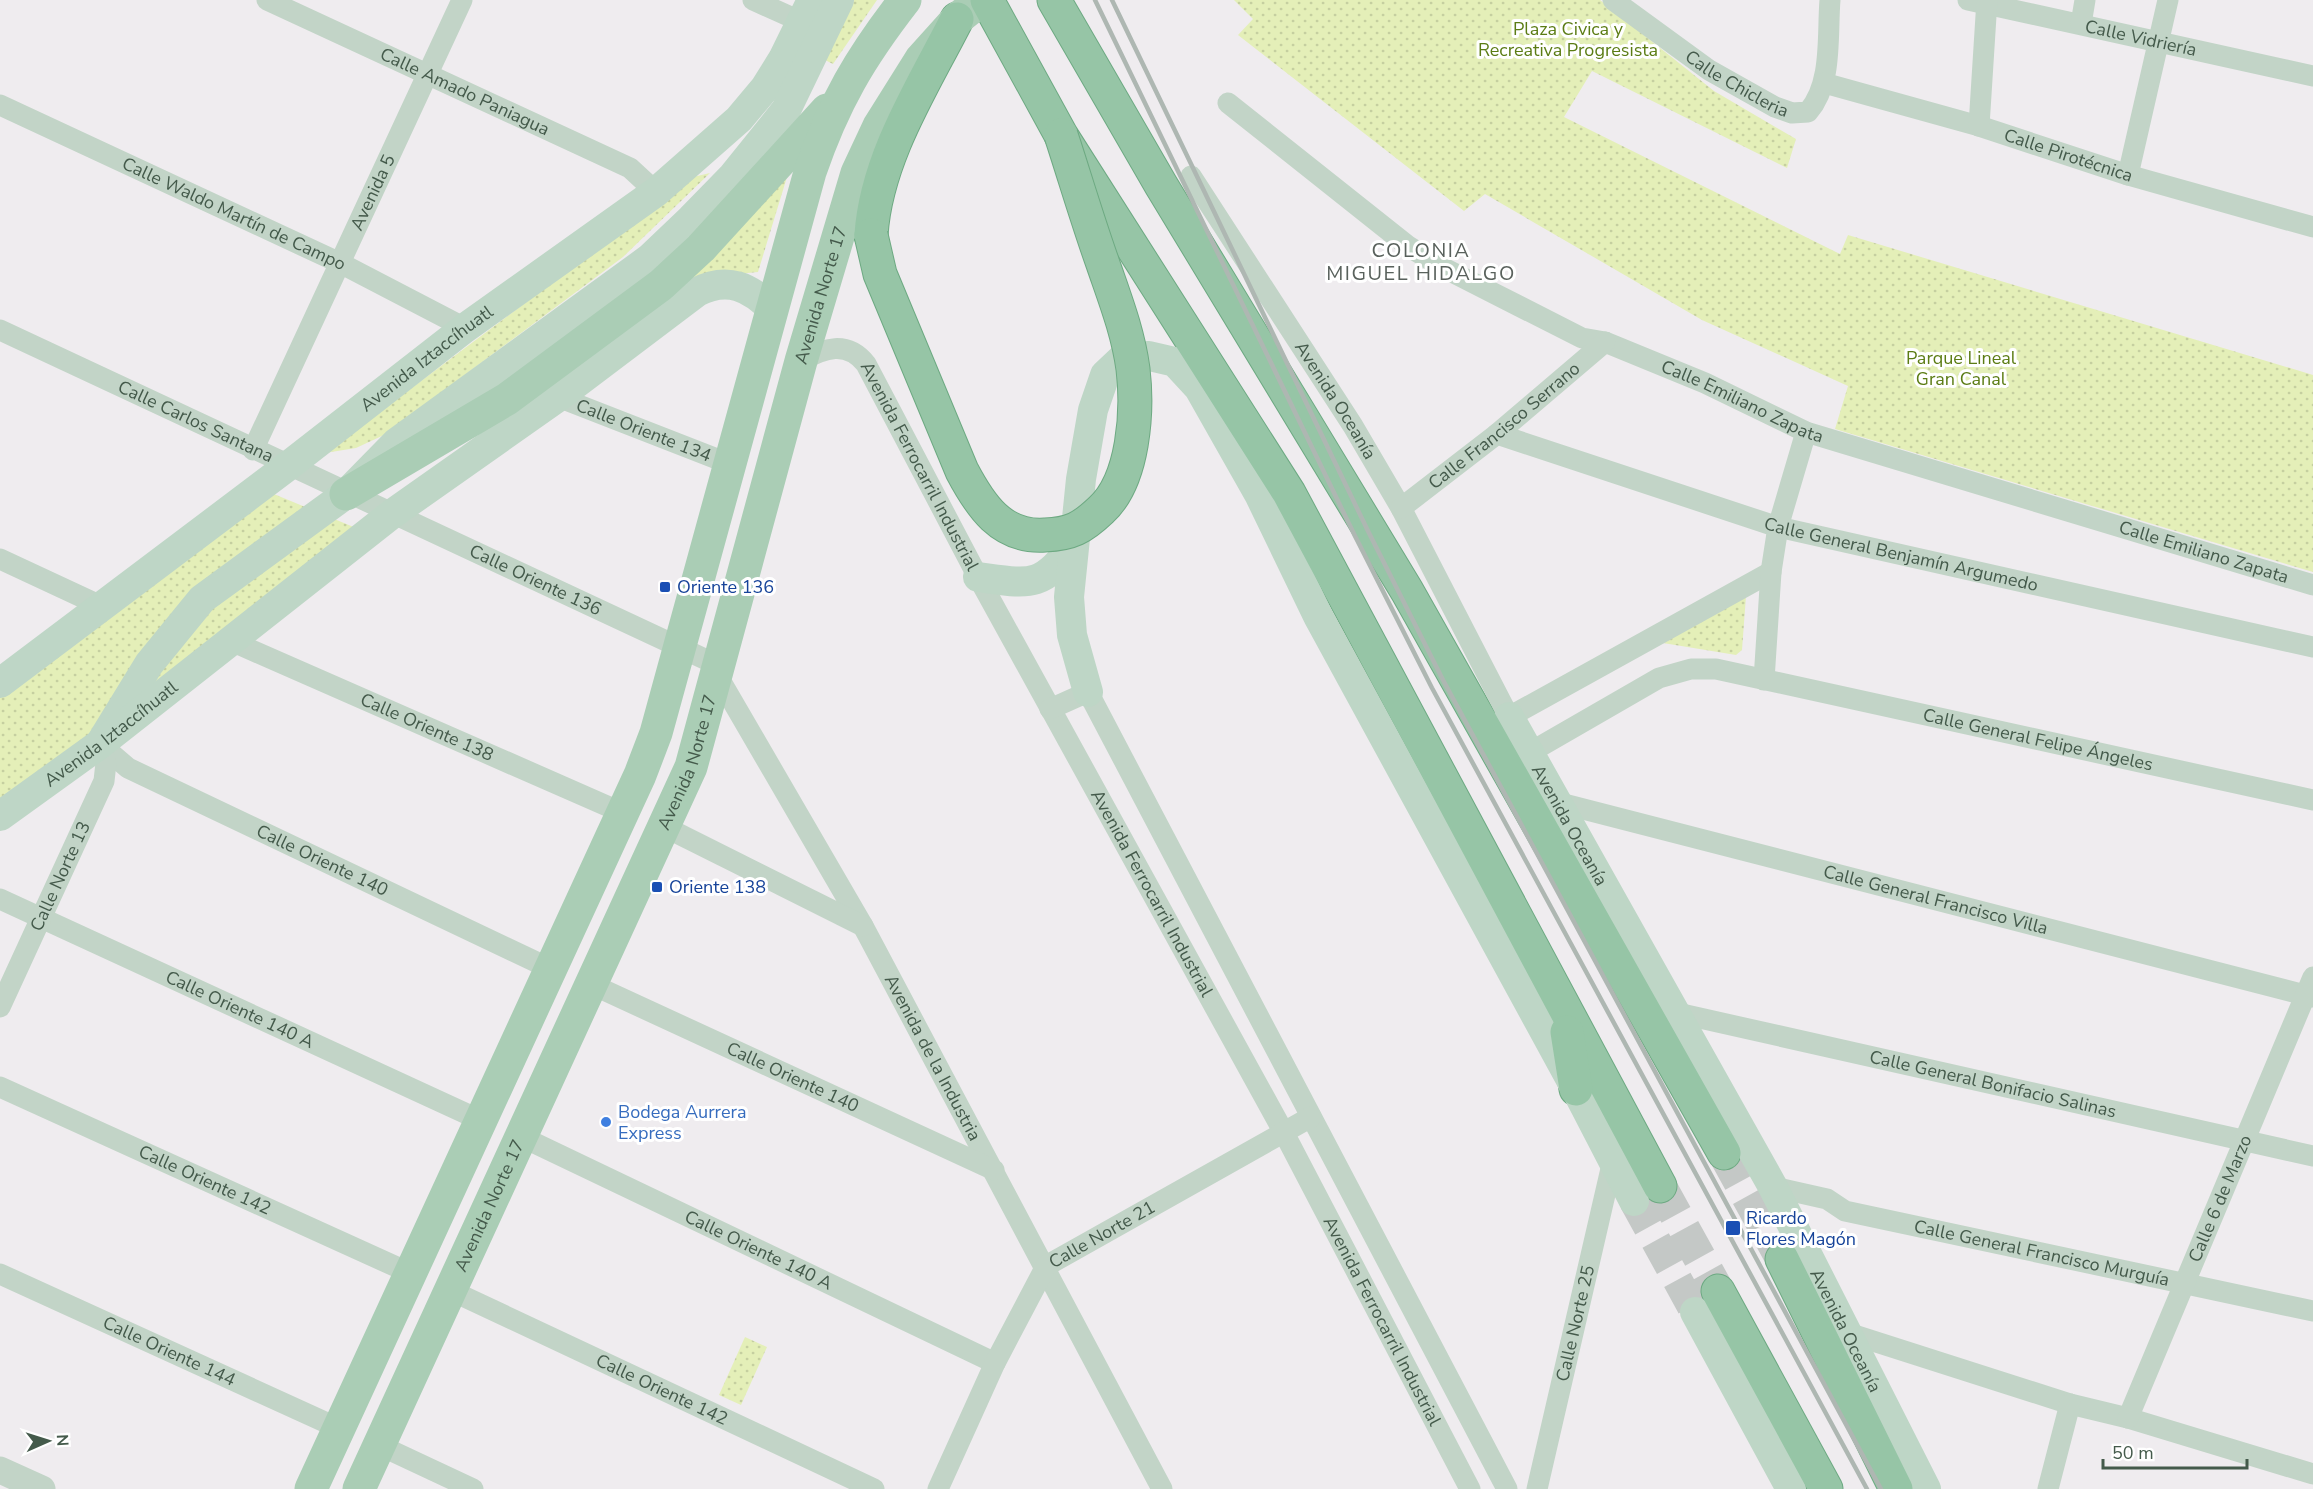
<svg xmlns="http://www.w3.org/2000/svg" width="2313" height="1489" font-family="'Nunito Sans',sans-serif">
<defs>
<pattern id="green-dots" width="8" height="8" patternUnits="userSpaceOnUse" patternTransform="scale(1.5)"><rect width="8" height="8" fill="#e4efb8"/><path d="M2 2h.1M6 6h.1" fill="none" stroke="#c5cfa0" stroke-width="1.8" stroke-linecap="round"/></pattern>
</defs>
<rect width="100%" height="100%" fill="#efecef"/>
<!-- green -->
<g fill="url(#green-dots)">
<path d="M 854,0 L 877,0 L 833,64 L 823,59 Z"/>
<path d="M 1234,0 L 1600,0 L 1714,91 L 1796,139 L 1787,168 L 1592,71 L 1564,117 L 1840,254 L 1848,235 L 2313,375 L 2313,572 L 1835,429 L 1848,386 L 1702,320 L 1485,194 L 1464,211 L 1238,35 L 1253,19 Z"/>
<path d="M 794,154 L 758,272 L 716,276 L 673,287 Z"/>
<path d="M 710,173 L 623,257 L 384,435 L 356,448 L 325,453 L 693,177 Z"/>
<path d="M 269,492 L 356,528 L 0,807 L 0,688 Z"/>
<path d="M 1746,596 L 1742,650 L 1736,655 L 1663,643 Z"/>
<path d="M 745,1337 L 767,1347 L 741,1405 L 719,1395 Z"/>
</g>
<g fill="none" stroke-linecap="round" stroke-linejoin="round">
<!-- secondary-tunnel -->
<path stroke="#c4c8c6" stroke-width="30" stroke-dasharray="30 15" stroke-linecap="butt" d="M 1634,1201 L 1695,1312"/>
<!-- trunk-tunnel -->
<g stroke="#c4c8c6" stroke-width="33" stroke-dasharray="33 16" stroke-linecap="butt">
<path d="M 1724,1153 L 1782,1259"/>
<path d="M 1660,1186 L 1718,1291"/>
</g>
<defs>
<g id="trunk">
<path d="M 987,0 L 1061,135 L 1289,493 L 1660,1186"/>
<path d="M 1054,0 L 1161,185 L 1407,591 L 1724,1153"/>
<path d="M 871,235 C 876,158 923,86 957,19"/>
<path d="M 1567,1032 L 1576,1089"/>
<path d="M 1782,1259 L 1896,1489"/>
<path d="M 1718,1291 L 1826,1489"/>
</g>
</defs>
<!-- trunk casing -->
<use href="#trunk" stroke="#6da982" stroke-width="35"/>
<!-- minor -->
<g stroke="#c2d4c7" stroke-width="21">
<path id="s1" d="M 267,0 L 630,168 L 656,192"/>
<path d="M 753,0 L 802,22"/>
<path id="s2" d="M 1613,0 L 1709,70 L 1775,107 L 1792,113 L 1808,112 C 1833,83 1827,36 1830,0"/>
<path id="s3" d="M 1968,0 L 2313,76"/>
<path d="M 2081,24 L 2085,0"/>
<path id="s4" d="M 1824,83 L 1979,126 L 2128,175 L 2313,227"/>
<path id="s5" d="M 1228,103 L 1408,246 L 1440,266 L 1582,338 L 1605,342 L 1705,383 L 1806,432 L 2313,585"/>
<path id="s6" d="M 0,105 L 340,263 L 465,328"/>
<path d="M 1979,126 L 1987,0"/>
<path d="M 2128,175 L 2168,0"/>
<path id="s7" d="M 1191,176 L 1353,426 L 1401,508 L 1509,717 L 1771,572"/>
<path id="s8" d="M 0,330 L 709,661 L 863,926 L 1162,1489"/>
<path id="s9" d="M 801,361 C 824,348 847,340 866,364 L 978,577 L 1283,1131 L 1470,1489"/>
<path id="s10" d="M 558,397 L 730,464"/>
<path id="s11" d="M 1497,434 L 1778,527 L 2313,647"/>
<path id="s12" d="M 253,450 L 462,0"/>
<path id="s13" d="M 1401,508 L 1497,434 L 1605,342"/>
<path d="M 0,559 L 101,606"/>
<path id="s14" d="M 231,641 L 623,813"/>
<path d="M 1764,680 L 1771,572 L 1778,527 L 1806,432"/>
<path d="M 1050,709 L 1088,692 L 1507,1489"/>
<path id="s15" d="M 100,744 L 128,768 L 551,969"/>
<path id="s16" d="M 1529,753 L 1659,678 L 1691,669 L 1716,669 L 2313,800"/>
<path id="s17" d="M 1556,802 L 2313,997"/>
<path d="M 665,827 L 863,926"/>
<path id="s18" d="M 0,899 L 480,1120"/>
<path id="s19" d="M 593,985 L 994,1170"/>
<path id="s20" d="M 0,1007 L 104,781 L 106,763 L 100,744"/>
<path id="s21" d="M 1673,1012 L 2313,1156"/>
<path id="s22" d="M 0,1087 L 410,1273"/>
<path id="s23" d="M 522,1137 L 995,1363"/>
<path id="s24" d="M 1773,1187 L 1827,1199 L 1845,1211 L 2313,1311"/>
<path id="s25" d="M 0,1274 L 338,1428"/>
<path id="s26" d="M 452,1291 L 874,1489"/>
<path d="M 1848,1333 L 2070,1404 L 2128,1418 L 2313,1474"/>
<path id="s27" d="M 2128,1418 L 2313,977"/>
<path d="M 379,1445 L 473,1489"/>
<path id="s28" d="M 938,1489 L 995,1363 L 1046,1266 L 1311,1117"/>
<path id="s29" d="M 1537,1489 L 1613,1160"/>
<path d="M 2048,1489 L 2070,1404"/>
</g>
<!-- tertiary -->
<path stroke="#c2d4c7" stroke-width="27" d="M 0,1470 L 42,1489"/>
<!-- secondary -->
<g stroke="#bed6c6" stroke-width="30">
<path d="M 978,577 C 1030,584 1042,589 1074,544"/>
<path id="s30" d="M 0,683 L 288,466 L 465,328 L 656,192 L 739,119 L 765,88 L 783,59 L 812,0"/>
<path d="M 1088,692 L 1072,635 L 1069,597 L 1081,479 L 1093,410 L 1105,375 L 1123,358 L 1149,356 L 1175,362 L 1199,388 L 1259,494 L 1318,616 L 1576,1089 L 1634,1201"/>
<path id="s31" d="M 1509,717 L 1773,1187 L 1926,1489"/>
<path d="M 100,744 L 149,664 L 202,599 L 346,494 L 396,443 L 649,259 L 691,219 L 733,176 L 786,110 L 839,0"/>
<path id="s32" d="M 0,816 L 100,744 L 392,514 L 558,397 L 697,292 C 728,276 750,287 773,310"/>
<path d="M 1695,1312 L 1791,1489"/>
</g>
<!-- primary -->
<g stroke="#aacdb5" stroke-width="33">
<path d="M 346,494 L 507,399 L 661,285 L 701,248 L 827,110"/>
<path d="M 311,1489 L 640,775 L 656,733 L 810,172 C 834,102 860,58 905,0"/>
<path id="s33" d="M 359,1489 L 691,767 L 801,361 L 857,173 L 879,126 L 921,59 L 957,19 L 981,0"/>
</g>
<!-- trunk -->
<use href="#trunk" stroke="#96c5a6" stroke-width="33"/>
<!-- rail -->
<g stroke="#aeb7b2" stroke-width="4.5">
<path d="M 1095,0 L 1355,536 L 1432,688 L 1867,1489"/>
<path d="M 1112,0 L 1368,531 L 1443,680 L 1881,1489"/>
</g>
<defs>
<path id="trunk-bridge" d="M 871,235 L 880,274 L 962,471 C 980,505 1001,538 1045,535 C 1071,534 1082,528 1101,510 C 1134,480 1138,411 1133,369 C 1128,332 1115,299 1103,264 C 1088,222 1075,178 1061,135"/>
</defs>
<!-- trunk-bridge casing -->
<use href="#trunk-bridge" stroke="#6da982" stroke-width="35" stroke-linecap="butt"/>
<!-- trunk-bridge -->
<use href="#trunk-bridge" stroke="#96c5a6" stroke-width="33"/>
</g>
<!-- markers -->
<g fill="#1a4fb4" stroke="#fff" stroke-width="2">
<rect x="659" y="581" width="12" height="12" rx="3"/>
<rect x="651" y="881" width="12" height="12" rx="3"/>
<rect x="1725" y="1220" width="16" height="16" rx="3"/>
</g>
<circle fill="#3f7fe0" stroke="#fff" stroke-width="2" cx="606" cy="1122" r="6"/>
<g text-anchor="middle" stroke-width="6" stroke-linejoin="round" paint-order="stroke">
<!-- park labels -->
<g font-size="18" fill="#5b7c14" stroke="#fff">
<text x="1568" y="35">Plaza Civica y<tspan x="1568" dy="21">Recreativa Progresista</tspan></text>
<text x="1961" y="364">Parque Lineal<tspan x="1961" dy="21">Gran Canal</tspan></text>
</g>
<!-- street labels -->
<g font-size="18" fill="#445a4b" stroke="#fff">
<text dy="6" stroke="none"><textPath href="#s3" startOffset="177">Calle Vidriería</textPath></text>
<text dy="6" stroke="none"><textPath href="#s2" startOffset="150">Calle Chicleria</textPath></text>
<text dy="6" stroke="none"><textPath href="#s1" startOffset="218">Calle Amado Paniagua</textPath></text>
<text dy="6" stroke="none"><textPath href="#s4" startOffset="255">Calle Pirotécnica</textPath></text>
<text dy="6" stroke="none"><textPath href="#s12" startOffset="284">Avenida 5</textPath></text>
<text dy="6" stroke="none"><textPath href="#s6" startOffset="258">Calle Waldo Martín de Campo</textPath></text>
<text dy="6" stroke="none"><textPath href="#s33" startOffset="1284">Avenida Norte 17</textPath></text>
<text dy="6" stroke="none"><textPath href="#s30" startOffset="536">Avenida Iztaccíhuatl</textPath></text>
<text dy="6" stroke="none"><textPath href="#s7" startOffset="267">Avenida Oceanía</textPath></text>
<text dy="6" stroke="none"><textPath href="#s5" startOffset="600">Calle Emiliano Zapata</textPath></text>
<text dy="6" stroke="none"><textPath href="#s8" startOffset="216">Calle Carlos Santana</textPath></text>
<text dy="6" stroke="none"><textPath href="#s13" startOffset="132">Calle Francisco Serrano</textPath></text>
<text dy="6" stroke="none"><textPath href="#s10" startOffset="92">Calle Oriente 134</textPath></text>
<text dy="6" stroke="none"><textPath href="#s9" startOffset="188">Avenida Ferrocarril Industrial</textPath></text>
<text dy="6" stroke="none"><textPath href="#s5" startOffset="1086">Calle Emiliano Zapata</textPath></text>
<text dy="6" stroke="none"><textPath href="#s11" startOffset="422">Calle General Benjamín Argumedo</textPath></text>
<text dy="6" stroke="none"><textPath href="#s8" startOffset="591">Calle Oriente 136</textPath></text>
<text dy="6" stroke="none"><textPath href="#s14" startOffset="214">Calle Oriente 138</textPath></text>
<text dy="6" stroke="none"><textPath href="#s32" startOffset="138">Avenida Iztaccíhuatl</textPath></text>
<text dy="6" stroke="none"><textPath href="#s16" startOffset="538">Calle General Felipe Ángeles</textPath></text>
<text dy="6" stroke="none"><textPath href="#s33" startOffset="798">Avenida Norte 17</textPath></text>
<text dy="6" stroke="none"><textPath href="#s31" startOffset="124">Avenida Oceanía</textPath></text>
<text dy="6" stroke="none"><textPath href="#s15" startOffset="252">Calle Oriente 140</textPath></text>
<text dy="6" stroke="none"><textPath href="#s20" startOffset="144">Calle Norte 13</textPath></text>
<text dy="6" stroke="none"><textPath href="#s9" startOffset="674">Avenida Ferrocarril Industrial</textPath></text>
<text dy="6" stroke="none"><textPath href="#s17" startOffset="392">Calle General Francisco Villa</textPath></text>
<text dy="6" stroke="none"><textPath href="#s18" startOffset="264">Calle Oriente 140 A</textPath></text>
<text dy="6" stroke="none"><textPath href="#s8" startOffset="1238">Avenida de la Industria</textPath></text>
<text dy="6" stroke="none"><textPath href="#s19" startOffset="220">Calle Oriente 140</textPath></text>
<text dy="6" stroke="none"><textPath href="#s21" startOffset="328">Calle General Bonifacio Salinas</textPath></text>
<text dy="6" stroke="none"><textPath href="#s22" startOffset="225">Calle Oriente 142</textPath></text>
<text dy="6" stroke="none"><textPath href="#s27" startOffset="238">Calle 6 de Marzo</textPath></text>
<text dy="6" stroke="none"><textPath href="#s33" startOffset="312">Avenida Norte 17</textPath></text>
<text dy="6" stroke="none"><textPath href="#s28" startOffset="312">Calle Norte 21</textPath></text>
<text dy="6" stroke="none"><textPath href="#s23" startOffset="262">Calle Oriente 140 A</textPath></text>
<text dy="6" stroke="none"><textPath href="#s24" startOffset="278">Calle General Francisco Murguía</textPath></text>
<text dy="6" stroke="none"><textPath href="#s9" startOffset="1160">Avenida Ferrocarril Industrial</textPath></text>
<text dy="6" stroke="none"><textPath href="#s29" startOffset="170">Calle Norte 25</textPath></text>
<text dy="6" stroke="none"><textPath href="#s31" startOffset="700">Avenida Oceanía</textPath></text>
<text dy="6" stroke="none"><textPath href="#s25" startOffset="186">Calle Oriente 144</textPath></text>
<text dy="6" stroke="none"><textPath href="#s26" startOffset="232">Calle Oriente 142</textPath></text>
</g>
<!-- transit labels -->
<g font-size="18" fill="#164399" stroke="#fff" text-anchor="start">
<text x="677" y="593">Oriente 136</text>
<text x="669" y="893">Oriente 138</text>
<text x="1746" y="1224">Ricardo<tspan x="1746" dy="21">Flores Magón</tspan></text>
</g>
<!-- shop labels -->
<g font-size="18" fill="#366cbe" stroke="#fff" text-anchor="start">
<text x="618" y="1118">Bodega Aurrera<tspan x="618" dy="21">Express</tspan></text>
</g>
<!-- neighbourhood labels -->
<g font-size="20" letter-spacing="1.5" fill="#59615c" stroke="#fff">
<text x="1421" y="257">COLONIA<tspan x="1421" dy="23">MIGUEL HIDALGO</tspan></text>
</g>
</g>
<!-- north arrow -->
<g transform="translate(48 1441) rotate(87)" stroke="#ffffff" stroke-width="4.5" paint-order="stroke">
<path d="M0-4.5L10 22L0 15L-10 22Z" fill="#445a4b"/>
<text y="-9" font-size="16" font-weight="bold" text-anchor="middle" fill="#445a4b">N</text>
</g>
<!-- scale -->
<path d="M2103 1459v9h144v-9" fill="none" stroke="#445a4b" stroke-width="3"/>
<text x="2112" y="1459" font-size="18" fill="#445a4b" stroke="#ffffff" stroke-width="4.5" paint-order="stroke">50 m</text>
</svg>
